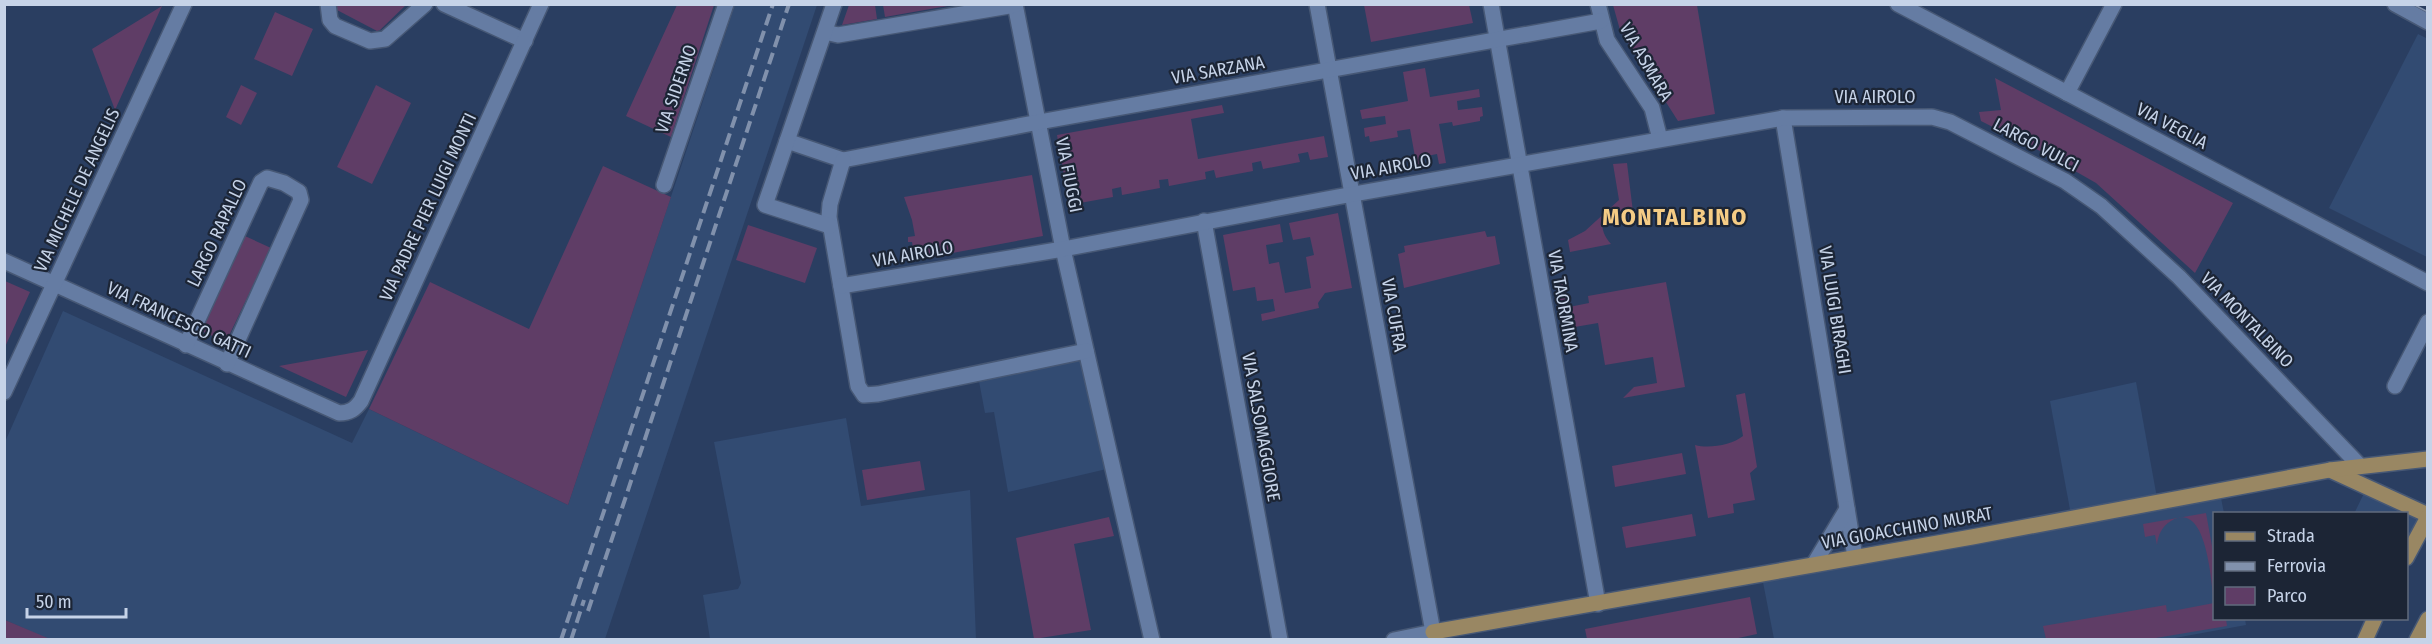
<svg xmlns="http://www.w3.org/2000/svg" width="2432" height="644" font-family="'Fira Sans Condensed',sans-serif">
<rect width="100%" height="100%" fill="#2a3e61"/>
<!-- built -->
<g fill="#324b72">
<path d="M 735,5 L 817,5 L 605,639 L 50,640 L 5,620 L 5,442 L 63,311 L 352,443 L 369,409 L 568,505 Z"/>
<path d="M 2418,34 L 2428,39 L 2427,257 L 2329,208 Z"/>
<path d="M 1084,354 L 1111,468 L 1008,492 L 994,412 L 985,413 L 978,376 Z"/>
<path d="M 2136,382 L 2157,498 L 2071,515 L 2050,401 Z"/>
<path d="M 846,418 L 861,506 L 970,490 L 976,639 L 710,639 L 703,595 L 738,589 L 741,583 L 714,442 Z"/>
<path d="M 2366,489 L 2426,516 L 2407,554 L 2406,514 L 2354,514 Z"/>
<path d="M 2220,493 L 2224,513 L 2214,514 L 2214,618 L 2245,619 L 2246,625 L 2164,640 L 1774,639 L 1762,577 Z"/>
</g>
<!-- green -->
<g fill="#5f3d66">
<path d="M 407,4 L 380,30 L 377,31 L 337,10 L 337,5 Z"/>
<path d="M 677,5 L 714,5 L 671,137 L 626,116 Z"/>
<path d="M 849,5 L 875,5 L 877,19 L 842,25 Z"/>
<path d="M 953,5 L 885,17 L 883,5 L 953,4 Z"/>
<path d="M 1364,5 L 1469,5 L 1473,23 L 1371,42 Z"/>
<path d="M 1613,5 L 1697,5 L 1715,114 L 1678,121 L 1620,30 Z"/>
<path d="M 162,6 L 115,110 L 92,49 Z"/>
<path d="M 275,12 L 313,29 L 292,76 L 254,59 Z"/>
<path d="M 1425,68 L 1430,97 L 1479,89 L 1480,97 L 1457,101 L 1458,110 L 1482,107 L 1483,116 L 1480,117 L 1480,121 L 1453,126 L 1452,122 L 1439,124 L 1446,163 L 1439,164 L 1437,154 L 1422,157 L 1424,167 L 1417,168 L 1410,129 L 1397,131 L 1398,137 L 1370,142 L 1369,136 L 1365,137 L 1364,128 L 1386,124 L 1385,116 L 1362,119 L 1360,110 L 1408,101 L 1403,72 Z"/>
<path d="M 1995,78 L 2233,203 L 2195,273 L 2096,183 L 2040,151 L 1981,121 L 1979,112 L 2001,110 Z"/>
<path d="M 241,85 L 257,93 L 241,125 L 226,117 Z"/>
<path d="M 376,85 L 411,103 L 372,184 L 337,167 Z"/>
<path d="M 1222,105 L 1224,113 L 1191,119 L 1198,159 L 1324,136 L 1328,157 L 1310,160 L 1308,152 L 1298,154 L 1300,162 L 1263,169 L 1261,161 L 1252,163 L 1253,171 L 1216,178 L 1214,170 L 1205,172 L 1206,179 L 1169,186 L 1168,179 L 1159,180 L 1160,188 L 1122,195 L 1121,187 L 1112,189 L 1113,197 L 1069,205 L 1057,135 Z"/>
<path d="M 1627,163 L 1634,220 L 1624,211 C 1599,207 1597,229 1611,244 L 1570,252 L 1568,240 L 1585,231 L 1619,200 L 1613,164 Z"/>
<path d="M 603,166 L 671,197 L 568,505 L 369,409 L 430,282 L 529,329 Z"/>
<path d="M 1032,175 L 1043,236 L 915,260 L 912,242 L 908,242 L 908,237 L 915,236 L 912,220 L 904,197 Z"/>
<path d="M 1338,213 L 1352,288 L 1325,293 L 1318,303 L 1319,308 L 1262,321 L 1261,314 L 1275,311 L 1273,299 L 1257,301 L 1255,287 L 1233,291 L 1223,235 L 1280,224 L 1283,242 L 1266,245 L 1269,264 L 1279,262 L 1285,293 L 1311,288 L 1306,257 L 1314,255 L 1310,237 L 1293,240 L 1289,223 Z"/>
<path d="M 748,225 L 817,248 L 805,283 L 736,260 Z"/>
<path d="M 1485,231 L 1487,237 L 1495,236 L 1500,264 L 1404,288 L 1398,254 L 1405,252 L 1404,246 Z"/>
<path d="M 245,236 L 271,248 L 226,342 L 201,331 Z"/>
<path d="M 5,281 L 30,292 L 5,347 Z"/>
<path d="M 1666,282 L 1685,387 L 1623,398 L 1634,387 L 1657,383 L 1653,357 L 1605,365 L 1598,323 L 1563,329 L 1555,285 L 1564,283 L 1569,307 L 1589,303 L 1588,296 Z"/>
<path d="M 368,350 L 346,397 L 279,366 Z"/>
<path d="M 1745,393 L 1757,467 L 1750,473 L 1755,500 L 1733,504 L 1734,513 L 1708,518 L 1695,445 C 1709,449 1732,445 1743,436 L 1736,395 Z"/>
<path d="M 1682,453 L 1686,474 L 1615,487 L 1612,466 Z"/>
<path d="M 920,461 L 925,490 L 867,500 L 862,470 Z"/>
<path d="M 2206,513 L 2214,557 L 2214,602 C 2211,582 2207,499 2171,521 C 2162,526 2158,535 2157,545 L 2155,535 L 2145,537 L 2143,524 Z"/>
<path d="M 1692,514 L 1696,536 L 1626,548 L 1622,527 Z"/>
<path d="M 1109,517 L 1114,536 L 1074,544 L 1091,630 L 1034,639 L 1016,538 Z"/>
<path d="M 1750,597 L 1757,634 L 1729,640 L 1587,639 L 1585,629 Z"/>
<path d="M 2214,603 L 2214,618 L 2226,619 L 2227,626 L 2150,639 L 2046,639 L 2043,626 L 2166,605 L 2167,612 Z"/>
<path d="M 4,620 L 5,620 L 50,639 L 5,639 Z"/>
</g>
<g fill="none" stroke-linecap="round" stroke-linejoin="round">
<defs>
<g id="street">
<path d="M 328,4 L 330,20 L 335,26 L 370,41 L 385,39 L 425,4"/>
<path d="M 444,4 L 525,41"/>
<path d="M 1015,4 L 1063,249 L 1152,640"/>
<path d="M 1317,4 L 1433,632"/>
<path d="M 1491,4 L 1598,604"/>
<path d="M 1598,4 L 1607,40 L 1652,108 L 1660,139"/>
<path d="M 2395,4 L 2428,22"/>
<path d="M 825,32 L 838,35 L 1015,5"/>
<path d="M 2067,93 L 2114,4"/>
<path d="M 1783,118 L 1855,557"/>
<path d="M 787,141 L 843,160 L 1039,122 L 1601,21"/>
<path d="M 843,160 L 830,204 L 829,217 L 858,386 L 864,395 L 878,394 L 1086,351"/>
<path d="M 664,185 L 726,4"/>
<path d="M 1204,221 L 1280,640"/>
<path d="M 830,226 L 765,205 L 834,4"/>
<path d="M 4,261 L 339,413 C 350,413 355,409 361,401 L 541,4"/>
<path d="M 841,286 L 1063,249 L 1337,197 L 1783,118 L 1932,117 L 1950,122 L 2065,181 L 2101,206 L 2179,277 L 2360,466"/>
<path d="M 186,345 L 261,182 L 267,178 L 284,183 L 299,192 L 301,200 L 227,364"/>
<path d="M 2395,386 L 2428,322"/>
<path d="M 4,392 L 184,4"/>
<path d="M 1814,564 L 1847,509"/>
</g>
<g id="secondary">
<path d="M 1898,4 L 2428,283"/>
<path d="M 1394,640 L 1433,632"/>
</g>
<g id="primary">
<path d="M 2330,470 L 2428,515"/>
<path d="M 2406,558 L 2428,517"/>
<path d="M 1433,632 L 1972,537 L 2330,470 L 2428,459"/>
<path d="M 2365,640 L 2375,618"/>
<path d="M 2417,640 L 2428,619"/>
</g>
</defs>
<!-- street casing -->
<use href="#street" stroke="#475875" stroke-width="18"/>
<!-- secondary casing -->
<use href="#secondary" stroke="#475875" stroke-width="18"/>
<!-- primary casing -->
<use href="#primary" stroke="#475875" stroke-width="18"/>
<!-- street -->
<use href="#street" stroke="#657ca3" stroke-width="15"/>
<!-- secondary -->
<use href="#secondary" stroke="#657ca3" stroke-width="15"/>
<!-- primary -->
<use href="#primary" stroke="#998763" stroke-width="15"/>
<!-- tram -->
<path stroke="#8191ac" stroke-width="1.5" d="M 2413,4 L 2428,12"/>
<!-- rail -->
<g stroke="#8191ac" stroke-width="4" stroke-dasharray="12 6" stroke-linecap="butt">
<path d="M 588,611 L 789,4"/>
<path d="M 561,640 L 773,4"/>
<path d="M 571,640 L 584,600"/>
</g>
</g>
<g text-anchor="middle" stroke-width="4.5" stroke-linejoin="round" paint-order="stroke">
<!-- street labels -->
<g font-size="18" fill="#c6d3e8" stroke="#1c2535">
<text transform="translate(1646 62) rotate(60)" y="6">VIA ASMARA</text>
<text transform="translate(1218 70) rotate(-10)" y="6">VIA SARZANA</text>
<text transform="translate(676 89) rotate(-71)" y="6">VIA SIDERNO</text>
<text x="1875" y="103">VIA AIROLO</text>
<text transform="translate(2172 126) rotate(28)" y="6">VIA VEGLIA</text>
<text transform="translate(2036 145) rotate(28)" y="6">LARGO VULCI</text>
<text transform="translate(1391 167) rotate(-10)" y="6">VIA AIROLO</text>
<text transform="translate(1069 175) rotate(79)" y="6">VIA FIUGGI</text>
<text transform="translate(77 190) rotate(-65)" y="6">VIA MICHELE DE ANGELIS</text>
<text transform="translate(428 207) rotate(-65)" y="6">VIA PADRE PIER LUIGI MONTI</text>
<text transform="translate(217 233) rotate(-65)" y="6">LARGO RAPALLO</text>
<text transform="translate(913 254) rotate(-10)" y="6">VIA AIROLO</text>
<text transform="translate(1563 301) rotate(80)" y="6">VIA TAORMINA</text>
<text transform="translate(1835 310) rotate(81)" y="6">VIA LUIGI BIRAGHI</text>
<text transform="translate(1394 315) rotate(80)" y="6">VIA CUFRA</text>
<text transform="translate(179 320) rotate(25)" y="6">VIA FRANCESCO GATTI</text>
<text transform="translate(2247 320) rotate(46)" y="6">VIA MONTALBINO</text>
<text transform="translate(1261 427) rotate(80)" y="6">VIA SALSOMAGGIORE</text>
<text transform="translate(1907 528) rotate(-10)" y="6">VIA GIOACCHINO MURAT</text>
</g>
<!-- district labels -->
<g font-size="24" font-weight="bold" letter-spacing="1.5" fill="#f5cc85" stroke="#1c2535">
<text x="1675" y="225">MONTALBINO</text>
</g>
</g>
<!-- border -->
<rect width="2432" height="644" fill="none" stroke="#c6d3e8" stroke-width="12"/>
<!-- legend -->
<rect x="2213" y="512" width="195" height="108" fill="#1c2535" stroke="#606b7d" stroke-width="1.5"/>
<rect x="2225" y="532" width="30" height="9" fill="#998763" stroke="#606b7d" stroke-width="1.5"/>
<text x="2267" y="542" font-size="18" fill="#c6d3e8">Strada</text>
<rect x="2225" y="562" width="30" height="9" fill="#8191ac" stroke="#606b7d" stroke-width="1.5"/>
<text x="2267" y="572" font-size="18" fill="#c6d3e8">Ferrovia</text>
<rect x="2225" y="587" width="30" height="18" fill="#5f3d66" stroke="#606b7d" stroke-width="1.5"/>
<text x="2267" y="602" font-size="18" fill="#c6d3e8">Parco</text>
<!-- scale -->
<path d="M27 608v9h99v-9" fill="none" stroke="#c6d3e8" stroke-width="3"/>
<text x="36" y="608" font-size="18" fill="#c6d3e8" stroke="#1c2535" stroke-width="4.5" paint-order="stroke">50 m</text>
</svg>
